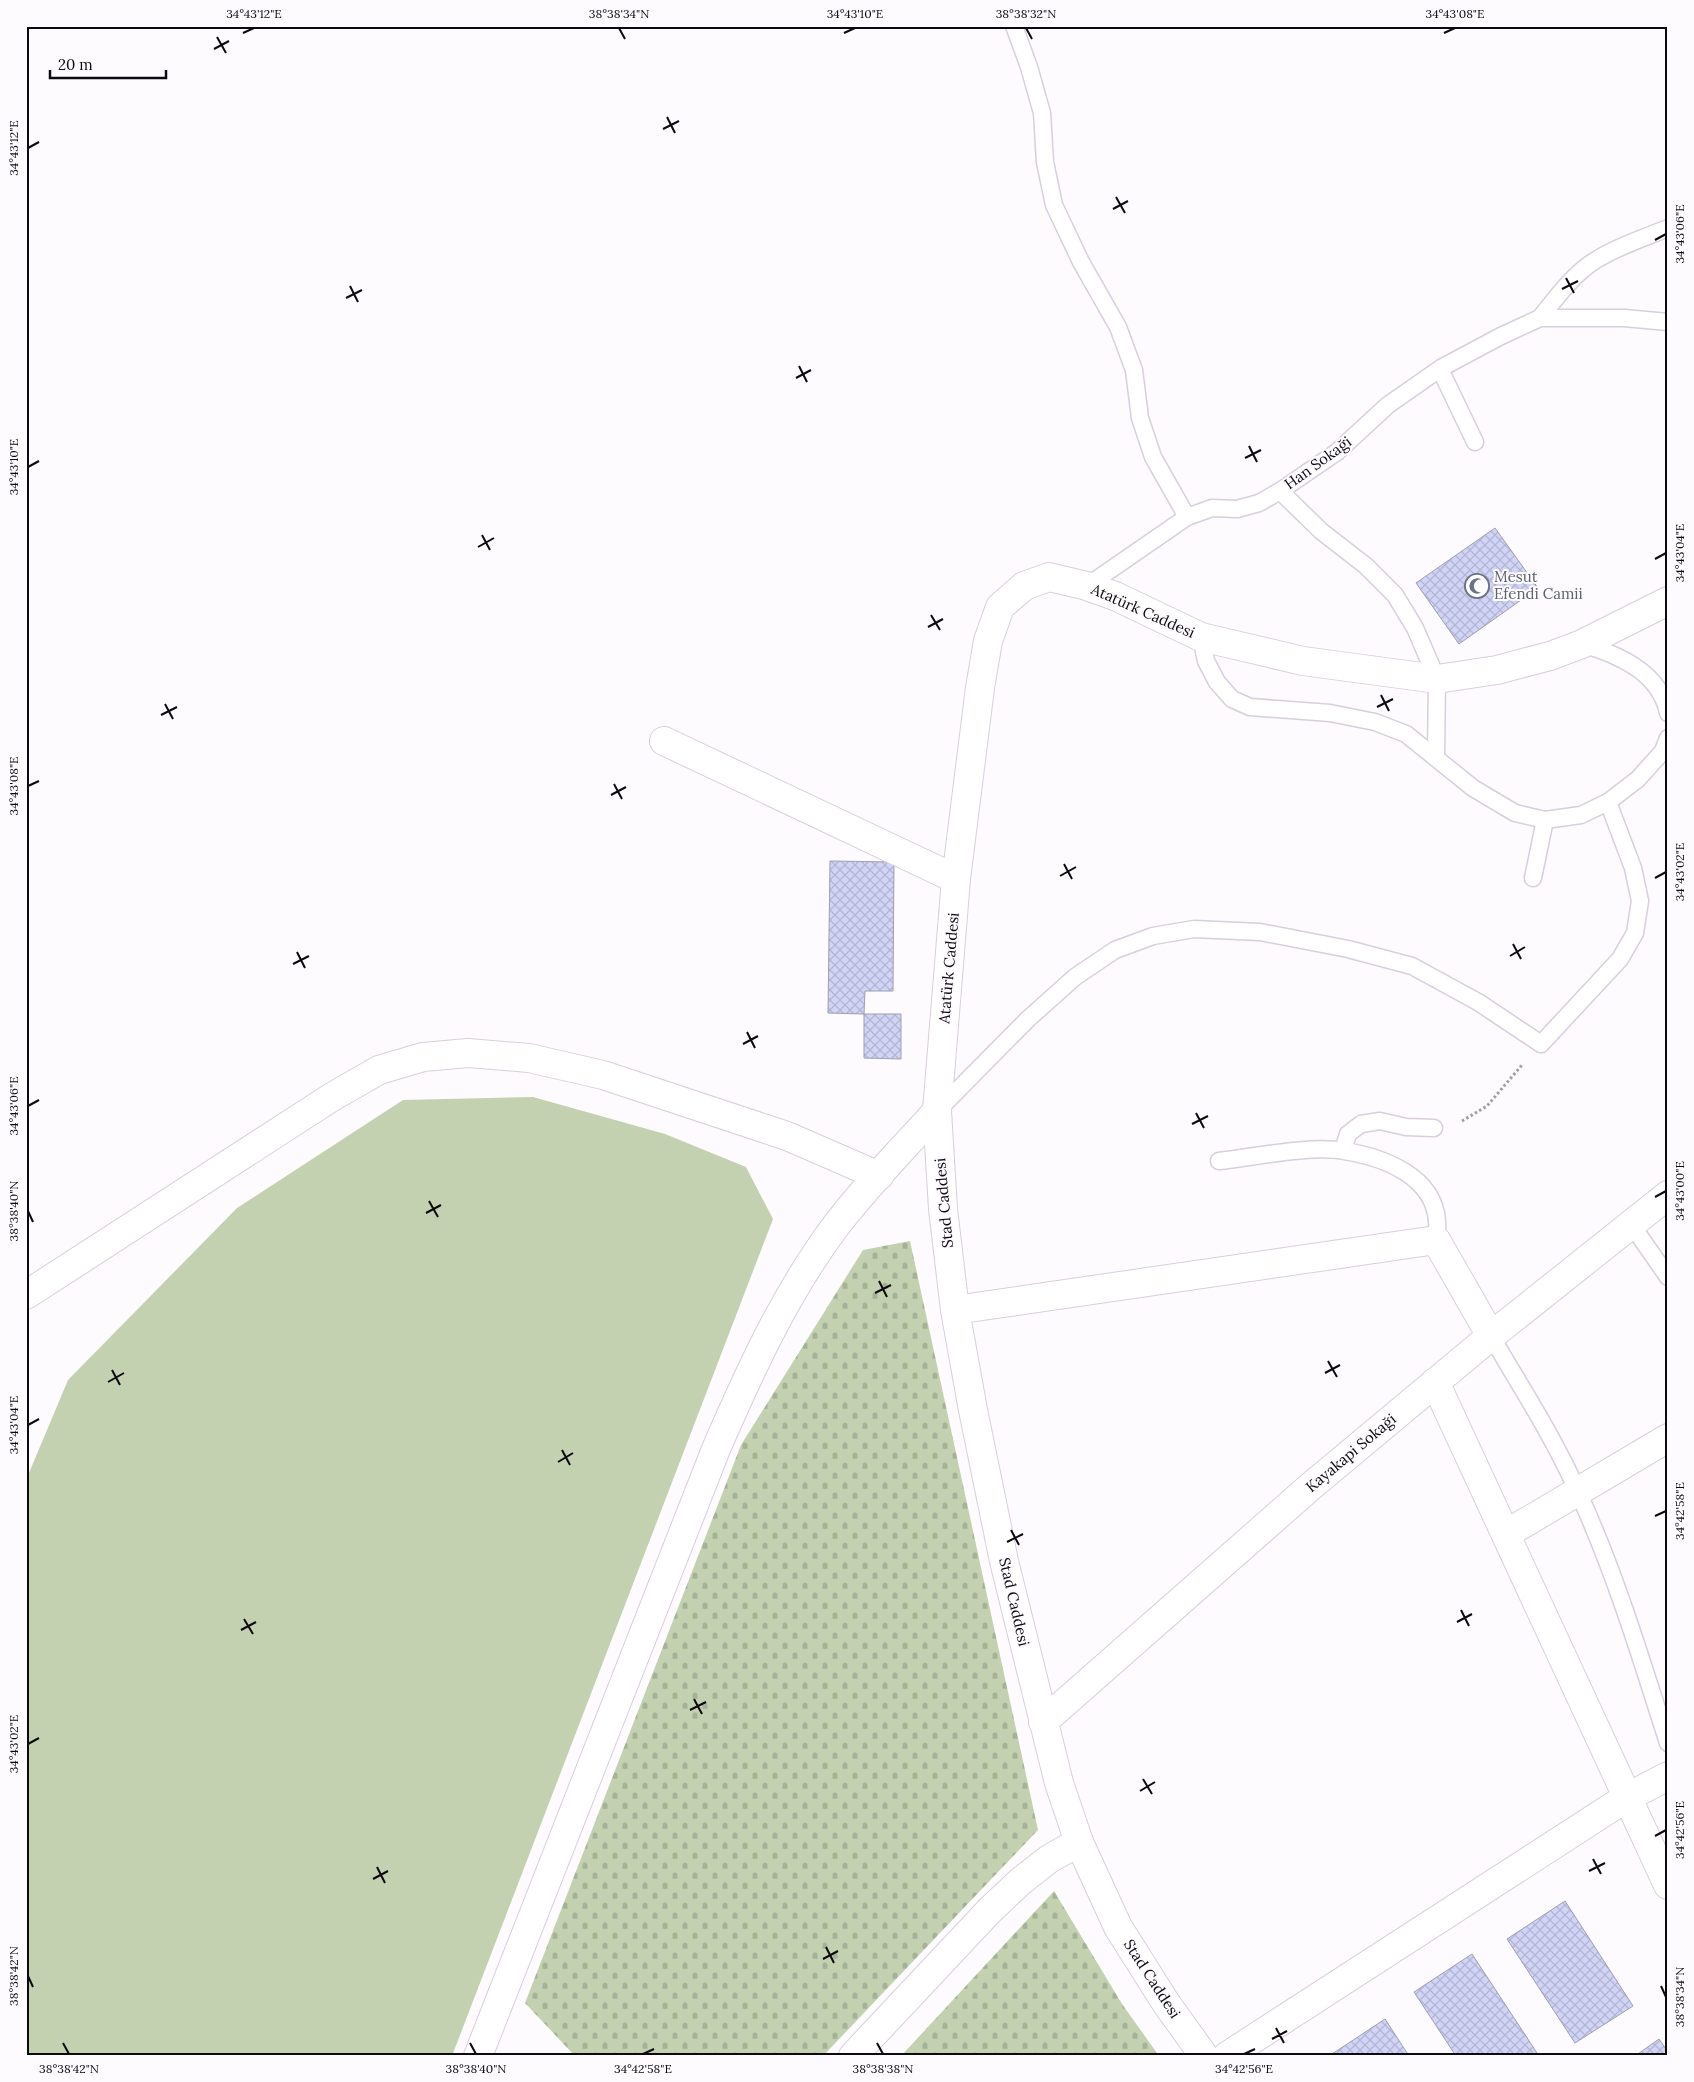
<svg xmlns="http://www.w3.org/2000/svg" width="1694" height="2082" font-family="Lora,serif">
<defs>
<pattern id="cemetery-stones" width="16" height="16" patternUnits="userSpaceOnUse" patternTransform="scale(1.25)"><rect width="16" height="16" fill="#c3d1b1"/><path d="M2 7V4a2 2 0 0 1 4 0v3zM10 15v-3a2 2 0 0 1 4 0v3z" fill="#a6b297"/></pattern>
<pattern id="building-cross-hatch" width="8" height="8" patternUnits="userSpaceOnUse" patternTransform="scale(1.25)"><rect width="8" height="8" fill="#d1d4f6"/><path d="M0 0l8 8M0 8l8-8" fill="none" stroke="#b2b5d2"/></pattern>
</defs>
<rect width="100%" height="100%" fill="#fdfbfe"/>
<!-- grass -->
<path fill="#c3d1b1" d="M 533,1097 L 665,1134 L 746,1167 L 773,1219 L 452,2056 L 26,2056 L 26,1480 L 68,1380 L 237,1208 L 403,1100 Z"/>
<!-- cemetery -->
<g fill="url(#cemetery-stones)">
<path d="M 910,1241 L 1038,1830 L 823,2056 L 575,2056 L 525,2003 L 741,1445 L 863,1250 Z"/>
<path d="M 1054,1891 L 1122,2004 L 1159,2056 L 901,2056 Z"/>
</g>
<!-- building -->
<g fill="url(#building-cross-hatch)" stroke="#9d9eaf">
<path d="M 1495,528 L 1538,588 L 1459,644 L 1416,583 Z"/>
<path d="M 830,861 L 894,862 L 893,991 L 865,991 L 864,1014 L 828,1013 Z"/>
<path d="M 864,1014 L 901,1014 L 901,1059 L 864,1058 Z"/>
<path d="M 1565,1901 L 1633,2006 L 1575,2043 L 1507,1939 Z"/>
<path d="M 1472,1954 L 1539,2056 L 1456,2056 L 1414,1992 Z"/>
<path d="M 1385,2019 L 1409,2056 L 1329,2056 Z"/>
<path d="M 1659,2039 L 1668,2052 L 1668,2056 L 1635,2056 Z"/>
</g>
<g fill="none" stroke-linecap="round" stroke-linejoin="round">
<defs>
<g id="lane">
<path d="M 1014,26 L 1029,67 L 1042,113 L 1045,162 L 1054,205 L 1081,262 L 1118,327 L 1134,370 L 1140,418 L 1153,457 L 1187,517"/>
<path d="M 1540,318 C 1556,298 1573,274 1596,260 C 1618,246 1644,238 1668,228"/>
<path d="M 1440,369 L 1475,442"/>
<path d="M 1280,491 L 1321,531 L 1366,566 L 1395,595 L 1415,628 L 1437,679 L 1436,756"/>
<path d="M 1087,586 L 1187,517 L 1212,508 L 1237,509 L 1259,503 L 1280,491 L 1337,452 L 1388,405 L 1441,368 L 1501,336 L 1540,318 L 1624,318 L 1668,322"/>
<path d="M 1201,637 L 1206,661 L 1217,682 L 1232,699 L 1250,707 L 1330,713 L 1375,722 L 1406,734 L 1473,788 L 1515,813 L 1545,820 L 1581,815 L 1608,802 L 1638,779 L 1663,751 L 1668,738"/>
<path d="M 1582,644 C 1617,654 1660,672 1668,713"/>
<path d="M 1533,878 L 1545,820"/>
<path d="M 937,1111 L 1028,1019 L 1075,977 L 1115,950 L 1153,936 L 1194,929 L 1260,932 L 1348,949 L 1412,966 L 1478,1002 L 1541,1044 L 1620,959 L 1635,933 L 1640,901 L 1633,868 L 1608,802"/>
<path d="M 1343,1150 L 1348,1134 L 1361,1124 L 1380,1121 L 1406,1127 L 1434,1128"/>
<path d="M 1219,1161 C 1255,1157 1310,1145 1344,1151 C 1383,1157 1434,1176 1437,1221 C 1438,1227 1436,1234 1436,1240"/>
<path d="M 1631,1224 L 1668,1277"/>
<path d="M 1491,1336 C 1521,1387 1554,1438 1578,1492 C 1615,1572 1641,1659 1668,1743"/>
</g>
<g id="street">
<path d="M 664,741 L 956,879"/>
<path d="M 26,1295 L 332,1097 L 379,1070 L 423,1057 L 468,1053 L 529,1058 L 603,1075 L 787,1136 L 879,1176"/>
<path d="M 955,1310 L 1436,1240 L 1491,1336"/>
<path d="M 1435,1382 L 1668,1885"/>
<path d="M 1506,1534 L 1668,1438"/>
<path d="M 1043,1722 L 1310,1487 L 1491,1336 L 1668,1195"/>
<path d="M 478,2056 L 716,1449 C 749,1373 783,1298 832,1231 C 863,1189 902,1150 937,1111"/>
<path d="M 853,2056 L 990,1910 L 1021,1881 L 1049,1859 L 1079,1842"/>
<path d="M 1204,2056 L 1166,2003 L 1118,1927 L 1079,1842 L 1059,1783 L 1004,1561 L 973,1410 L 955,1310 L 943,1209 L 937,1111 L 956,879 L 980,688 L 988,641 L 1000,607 L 1024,586 L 1049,577 L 1087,586 L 1115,596 L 1201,637 L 1303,661 L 1437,679 L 1497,670 L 1550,656 L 1582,644 L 1668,601"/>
<path d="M 1227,2056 L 1626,1798 L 1668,1776"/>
</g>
</defs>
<!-- lane casing -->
<use href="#lane" stroke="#d8cedd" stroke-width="19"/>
<!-- street casing -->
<use href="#street" stroke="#d8cedd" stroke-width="30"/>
<!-- path -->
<path stroke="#a09ea1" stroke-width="3" stroke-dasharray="2.5 2.5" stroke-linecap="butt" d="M 1462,1121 L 1487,1106 L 1522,1065"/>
<!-- lane -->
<use href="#lane" stroke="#fff" stroke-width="16"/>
<!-- street -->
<use href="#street" stroke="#fff" stroke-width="28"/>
</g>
<!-- ticks -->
<path fill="none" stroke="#0d0a0f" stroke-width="2" d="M 619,28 L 625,39M 1026,28 L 1032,39M 243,33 L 254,28M 844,33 L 855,28M 1444,33 L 1455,28M 217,37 L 226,53M 214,49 L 229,41M 667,117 L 675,133M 663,129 L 679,121M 28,148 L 39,142M 1116,197 L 1125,213M 1113,209 L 1128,201M 1655,240 L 1666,234M 1566,278 L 1574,293M 350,286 L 358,302M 1562,289 L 1578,281M 346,298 L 362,290M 799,366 L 807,382M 796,378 L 811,370M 1249,446 L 1257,462M 1245,458 L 1261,450M 28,467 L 39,461M 482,535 L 490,550M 478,547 L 494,538M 1655,559 L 1666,553M 931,615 L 940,630M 928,627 L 943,619M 1381,695 L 1389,711M 165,704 L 173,719M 1377,707 L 1393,699M 161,715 L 177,707M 614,784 L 622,799M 28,786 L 39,781M 611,795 L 626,787M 1064,864 L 1072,879M 1060,876 L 1076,867M 1655,878 L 1666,872M 1513,944 L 1521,959M 297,952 L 305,968M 1510,956 L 1525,947M 293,964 L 309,956M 747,1032 L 755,1048M 743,1044 L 758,1036M 28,1106 L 39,1100M 1196,1113 L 1204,1128M 1192,1124 L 1208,1116M 1655,1197 L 1666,1191M 429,1201 L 438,1217M 28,1211 L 33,1222M 426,1213 L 441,1205M 879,1281 L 887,1297M 875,1293 L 891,1285M 1328,1361 L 1337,1377M 112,1370 L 120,1385M 1325,1373 L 1340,1365M 108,1382 L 124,1373M 28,1425 L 39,1419M 562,1450 L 570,1465M 558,1462 L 573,1453M 1655,1516 L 1666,1511M 1011,1530 L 1019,1545M 1007,1542 L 1023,1534M 1461,1610 L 1469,1626M 244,1619 L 253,1634M 1457,1622 L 1472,1614M 241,1630 L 256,1622M 694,1699 L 702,1714M 690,1710 L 706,1702M 28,1744 L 39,1738M 1143,1779 L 1152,1794M 1140,1791 L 1155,1782M 1655,1836 L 1666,1830M 1593,1859 L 1601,1874M 377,1867 L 385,1883M 1589,1871 L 1605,1863M 373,1879 L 388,1871M 826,1947 L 834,1963M 823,1959 L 838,1951M 28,1976 L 33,1987M 1661,1986 L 1666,1997M 1276,2028 L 1284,2043M 1272,2039 L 1287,2031M 63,2043 L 69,2054M 470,2043 L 476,2054M 877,2043 L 883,2054M 643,2054 L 654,2049M 1244,2054 L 1255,2049"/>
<!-- icons -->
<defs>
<symbol id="mosque-ring" viewBox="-11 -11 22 22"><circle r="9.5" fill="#fdfbfe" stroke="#6b7280" stroke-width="1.5"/><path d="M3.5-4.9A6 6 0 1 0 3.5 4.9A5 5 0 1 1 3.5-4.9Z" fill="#6b7280"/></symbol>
</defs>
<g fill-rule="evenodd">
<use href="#mosque-ring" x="1463" y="572" width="28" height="28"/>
</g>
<g text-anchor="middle" stroke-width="4" stroke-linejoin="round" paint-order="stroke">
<!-- street labels -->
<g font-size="15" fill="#0d0a0f" stroke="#fdfbfe">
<text transform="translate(1318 463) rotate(-36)" y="5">Han Sokaği</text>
<text transform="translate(1143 611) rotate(24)" y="5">Atatürk Caddesi</text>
<text transform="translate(949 968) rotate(-85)" y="5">Atatürk Caddesi</text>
<text transform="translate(944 1203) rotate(-95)" y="5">Stad Caddesi</text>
<text transform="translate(1351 1453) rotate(-40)" y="5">Kayakapi Sokaği</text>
<text transform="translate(1014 1602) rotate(77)" y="5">Stad Caddesi</text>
<text transform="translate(1152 1979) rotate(57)" y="5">Stad Caddesi</text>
</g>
<!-- worship labels -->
<g font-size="15" fill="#5b616d" stroke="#fdfbfe" text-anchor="start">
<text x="1494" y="582">Mesut<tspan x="1494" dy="17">Efendi Camii</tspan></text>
</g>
</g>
<!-- border -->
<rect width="1694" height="2082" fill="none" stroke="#fdfbfe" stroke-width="55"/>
<!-- scale -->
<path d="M50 70v8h116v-8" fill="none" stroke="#0d0a0f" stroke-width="2.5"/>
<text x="58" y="70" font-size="15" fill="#0d0a0f" stroke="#fdfbfe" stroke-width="4" paint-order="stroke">20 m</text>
<rect x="28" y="28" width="1638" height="2026" fill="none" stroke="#0d0a0f" stroke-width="2"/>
<g font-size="12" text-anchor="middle" fill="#0d0a0f">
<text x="254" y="18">34°43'12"E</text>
<text x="619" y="18">38°38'34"N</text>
<text x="855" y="18">34°43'10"E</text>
<text x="1026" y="18">38°38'32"N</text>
<text x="1455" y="18">34°43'08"E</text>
<text transform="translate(14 148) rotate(-90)" y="4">34°43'12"E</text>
<text transform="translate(1680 234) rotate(-90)" y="4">34°43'06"E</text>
<text transform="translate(14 467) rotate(-90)" y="4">34°43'10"E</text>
<text transform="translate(1680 553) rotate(-90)" y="4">34°43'04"E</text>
<text transform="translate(14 786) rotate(-90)" y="4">34°43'08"E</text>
<text transform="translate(1680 872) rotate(-90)" y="4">34°43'02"E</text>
<text transform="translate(14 1106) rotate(-90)" y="4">34°43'06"E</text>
<text transform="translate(1680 1191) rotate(-90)" y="4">34°43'00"E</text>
<text transform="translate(14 1211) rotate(-90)" y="4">38°38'40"N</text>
<text transform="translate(14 1425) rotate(-90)" y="4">34°43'04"E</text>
<text transform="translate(1680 1511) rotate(-90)" y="4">34°42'58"E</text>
<text transform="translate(14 1744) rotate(-90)" y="4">34°43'02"E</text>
<text transform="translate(1680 1830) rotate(-90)" y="4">34°42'56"E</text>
<text transform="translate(14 1976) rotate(-90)" y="4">38°38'42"N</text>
<text transform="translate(1680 1997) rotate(-90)" y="4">38°38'34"N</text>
<text x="69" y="2073">38°38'42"N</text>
<text x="476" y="2073">38°38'40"N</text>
<text x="643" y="2073">34°42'58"E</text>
<text x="883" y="2073">38°38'38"N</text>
<text x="1244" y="2073">34°42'56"E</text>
</g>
</svg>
